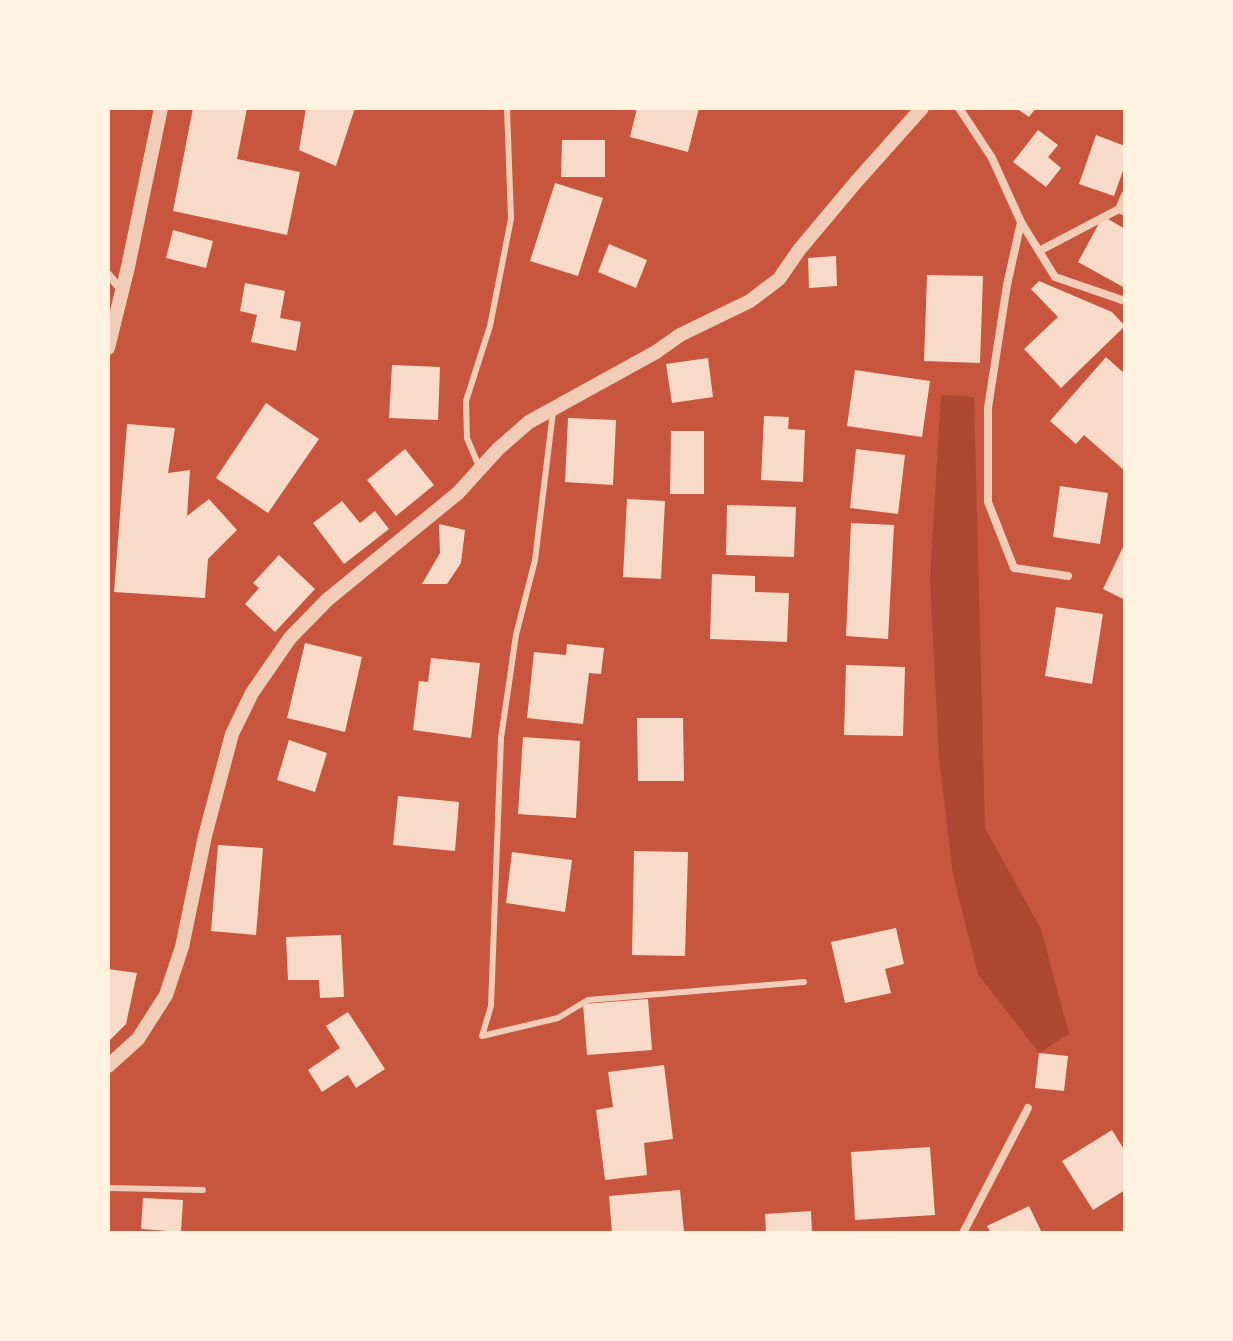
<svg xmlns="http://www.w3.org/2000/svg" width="1233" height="1341" font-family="'Varela Round',sans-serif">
<rect width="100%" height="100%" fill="#c8553d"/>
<!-- green -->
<path fill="#ae4732" d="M 941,395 L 974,397 L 985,828 L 1041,929 L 1069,1034 L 1039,1053 L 978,974 L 953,875 L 939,758 L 930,578 Z"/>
<!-- building -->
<g fill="#f7dbc8">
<path d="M 193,108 L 247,108 L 237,159 L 300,172 L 287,235 L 173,211 Z"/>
<path d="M 306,108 L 355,108 L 336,166 L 299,150 Z"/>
<path d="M 637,108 L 699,108 L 688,152 L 630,137 Z"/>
<path d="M 1016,108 L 1036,108 L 1029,117 Z"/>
<path d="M 1038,130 L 1058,145 L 1048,157 L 1061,168 L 1046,187 L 1013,162 Z"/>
<path d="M 1096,135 L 1125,146 L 1125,165 L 1114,196 L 1079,184 Z"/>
<path d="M 562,140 L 605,140 L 605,177 L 561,177 Z"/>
<path d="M 555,183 L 603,198 L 578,276 L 530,261 Z"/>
<path d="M 1103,216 L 1125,229 L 1125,288 L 1078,262 Z"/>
<path d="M 173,230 L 213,241 L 206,268 L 166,258 Z"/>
<path d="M 609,244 L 647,260 L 636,288 L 598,272 Z"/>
<path d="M 836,256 L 837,286 L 809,288 L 808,258 Z"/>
<path d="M 927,275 L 983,276 L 980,363 L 924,361 Z"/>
<path d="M 1039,281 L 1112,312 L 1125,326 L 1061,388 L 1024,349 L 1058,317 L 1031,289 Z"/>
<path d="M 245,283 L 285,291 L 280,318 L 301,322 L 296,351 L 251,342 L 257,315 L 240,311 Z"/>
<path d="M 1106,357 L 1125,374 L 1125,471 L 1084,435 L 1076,444 L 1050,421 Z"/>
<path d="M 708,358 L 713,397 L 672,403 L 666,364 Z"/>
<path d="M 392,365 L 440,367 L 438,420 L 389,418 Z"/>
<path d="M 855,370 L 930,381 L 922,437 L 847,426 Z"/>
<path d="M 266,403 L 319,439 L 268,513 L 216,478 Z"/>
<path d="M 764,416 L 789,417 L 788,429 L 805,430 L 803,482 L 761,480 Z"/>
<path d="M 568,418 L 616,420 L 613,485 L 565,482 Z"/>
<path d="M 127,424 L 175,428 L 168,473 L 190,470 L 187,516 L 209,499 L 237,530 L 208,559 L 205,598 L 114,592 Z"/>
<path d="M 671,431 L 704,431 L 704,494 L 670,494 Z"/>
<path d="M 405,449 L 434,485 L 396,516 L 367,480 Z"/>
<path d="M 856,449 L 905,455 L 898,514 L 850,508 Z"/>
<path d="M 1060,486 L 1108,493 L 1100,544 L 1053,537 Z"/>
<path d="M 627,499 L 665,501 L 661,579 L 623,577 Z"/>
<path d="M 342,501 L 360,523 L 375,511 L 389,529 L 344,564 L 313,523 Z"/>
<path d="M 727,505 L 796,507 L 794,557 L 726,555 Z"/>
<path d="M 851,523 L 894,525 L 888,639 L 846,636 Z"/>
<path d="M 439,524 L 465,530 L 461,563 L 447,584 L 422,584 L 440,553 Z"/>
<path d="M 1125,543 L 1125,600 L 1103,589 Z"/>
<path d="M 279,555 L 315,589 L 275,632 L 245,604 L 259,588 L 253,583 Z"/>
<path d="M 712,574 L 755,576 L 755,592 L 789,593 L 787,642 L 710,639 Z"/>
<path d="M 1056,607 L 1103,614 L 1092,684 L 1045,676 Z"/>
<path d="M 305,643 L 362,657 L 345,732 L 287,718 Z"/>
<path d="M 567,644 L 604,648 L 601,674 L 589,673 L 583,724 L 527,718 L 534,652 L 566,655 Z"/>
<path d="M 431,658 L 480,663 L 471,738 L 413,730 L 419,681 L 428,682 Z"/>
<path d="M 846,665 L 905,667 L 903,736 L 844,735 Z"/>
<path d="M 637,718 L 683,718 L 684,781 L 638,781 Z"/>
<path d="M 523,737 L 580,741 L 576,818 L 518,814 Z"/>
<path d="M 289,740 L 327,753 L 315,792 L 277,780 Z"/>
<path d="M 398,796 L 459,802 L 455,851 L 393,845 Z"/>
<path d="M 218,845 L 263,848 L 256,935 L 211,931 Z"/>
<path d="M 634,851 L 688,852 L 685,956 L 632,955 Z"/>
<path d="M 512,852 L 572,860 L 565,912 L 506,903 Z"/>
<path d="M 896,928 L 904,964 L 885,969 L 891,993 L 845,1003 L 831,942 Z"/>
<path d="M 341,935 L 344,997 L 320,998 L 319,980 L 288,980 L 286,937 Z"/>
<path d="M 108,969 L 137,973 L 126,1024 L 108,1042 Z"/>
<path d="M 648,999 L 652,1050 L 587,1055 L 583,1004 Z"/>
<path d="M 348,1012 L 385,1069 L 356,1088 L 348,1075 L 322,1092 L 308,1070 L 340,1048 L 326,1026 Z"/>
<path d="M 1039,1053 L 1068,1056 L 1064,1091 L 1035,1088 Z"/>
<path d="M 664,1065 L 673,1139 L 644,1143 L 647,1175 L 605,1180 L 596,1110 L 613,1107 L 608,1072 Z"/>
<path d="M 1112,1130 L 1125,1151 L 1125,1190 L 1093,1210 L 1062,1161 Z"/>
<path d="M 930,1147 L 935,1215 L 855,1220 L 851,1152 Z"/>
<path d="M 680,1190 L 684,1233 L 612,1233 L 609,1196 Z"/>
<path d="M 143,1198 L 183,1200 L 181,1232 L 141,1229 Z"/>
<path d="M 1029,1206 L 1042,1233 L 991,1233 L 987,1226 Z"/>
<path d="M 811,1211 L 812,1233 L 766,1233 L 765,1214 Z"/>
</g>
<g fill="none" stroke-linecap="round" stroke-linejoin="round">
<!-- service -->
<g stroke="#f1ccb7" stroke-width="6">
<path d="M 553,412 L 535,560 L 516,635 L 501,738 L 491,1006 L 482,1036 L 558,1018 L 588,1000 L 804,982"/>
<path d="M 480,469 L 467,438 L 466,401 L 490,326 L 511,219 L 507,108"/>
<path d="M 108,1188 L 203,1190"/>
</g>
<!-- minor -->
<g stroke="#f1ccb7" stroke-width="8">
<path d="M 959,108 L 992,158 L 1021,222 L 1007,285 L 988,408 L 988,502 L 1014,568 L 1068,576"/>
<path d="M 1119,209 L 1125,195"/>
<path d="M 1021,222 L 1055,277 L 1125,301"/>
<path d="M 1039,251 L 1119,209 L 1125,212"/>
<path d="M 108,274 L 122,291"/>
<path d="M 963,1233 L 1028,1108"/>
</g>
<!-- tertiary -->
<g stroke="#f1ccb7" stroke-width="14">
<path d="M 108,348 L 128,267 L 161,108"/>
<path d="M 108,1066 L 138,1039 L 166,995 L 182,947 L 205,836 L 232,734 L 252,693 L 290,638 L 327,600 L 458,493 L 498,449 L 529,422 L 656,352 L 680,335 L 750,301 L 779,279 L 799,250 L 856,182 L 922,108"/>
</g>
</g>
<!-- border -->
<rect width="1233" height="1341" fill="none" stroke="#fff3e0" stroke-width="220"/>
</svg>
